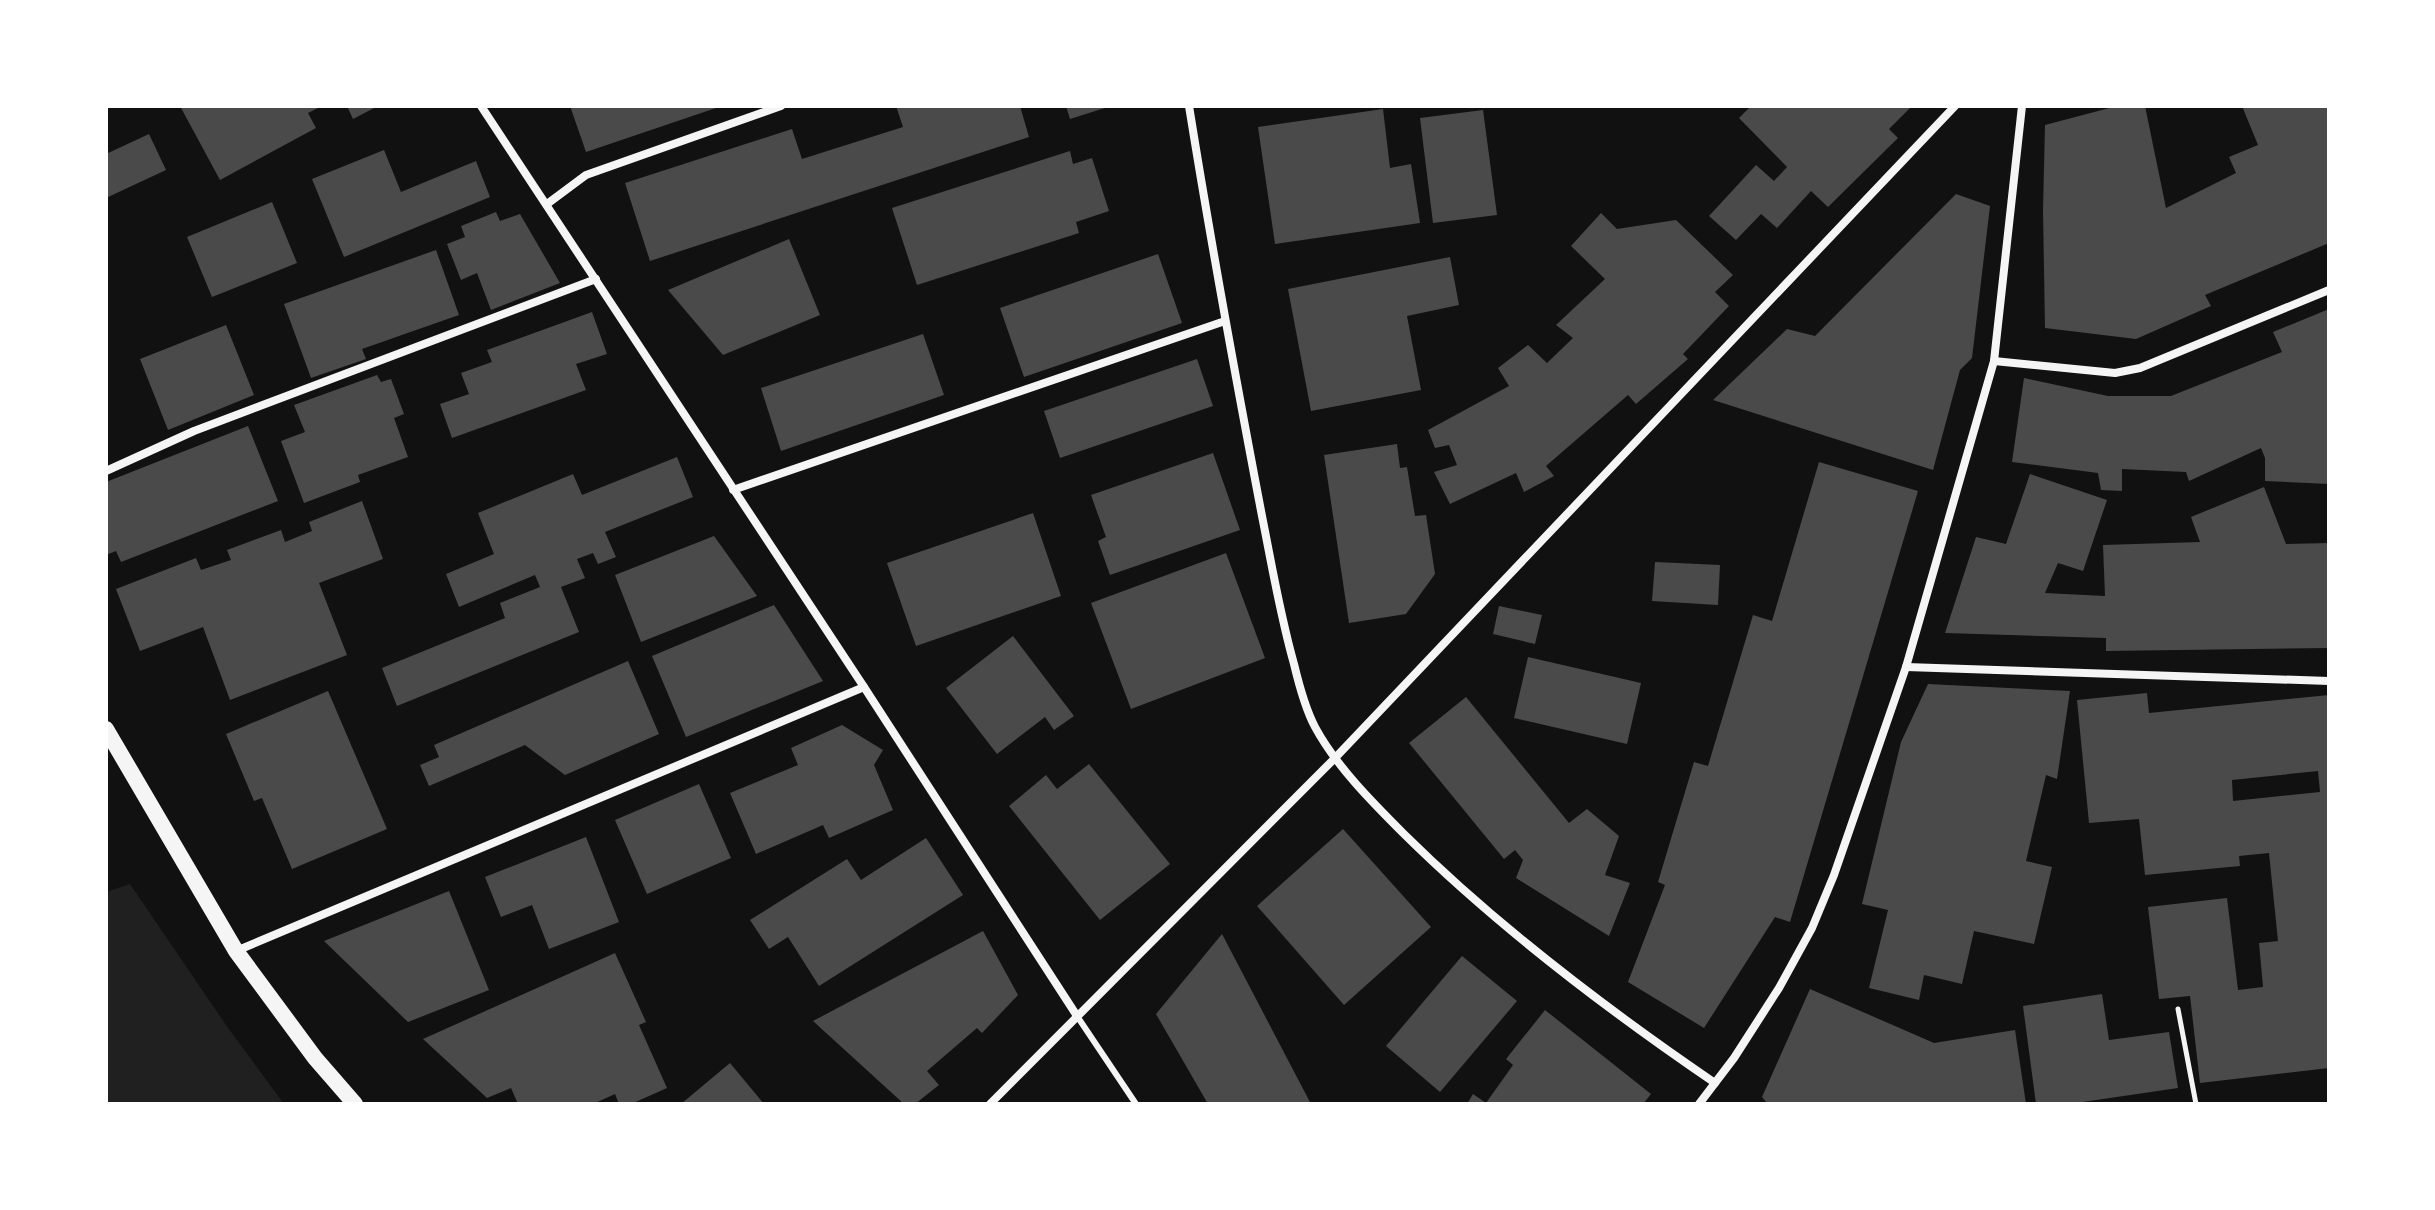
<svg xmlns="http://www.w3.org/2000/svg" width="2435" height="1210" font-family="'Open Sans',sans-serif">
<rect width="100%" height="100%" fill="#111"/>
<!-- green -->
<path fill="#202020" d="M 130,884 L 226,1025 L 284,1104 L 106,1104 L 106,892 Z"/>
<!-- building -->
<g fill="#4a4a4a" fill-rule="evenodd">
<path d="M 180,106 L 322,106 L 308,113 L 316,128 L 220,180 Z"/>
<path d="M 347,106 L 378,106 L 353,119 Z"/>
<path d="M 570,106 L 719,106 L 719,107 L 586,152 Z"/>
<path d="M 896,106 L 1020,106 L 1029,137 L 650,261 L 625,183 L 792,129 L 802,159 L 903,127 Z"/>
<path d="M 1066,106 L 1108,106 L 1108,107 L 1070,119 Z"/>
<path d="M 1751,106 L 1912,106 L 1889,129 L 1898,138 L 1828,207 L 1811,191 L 1777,228 L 1761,214 L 1736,240 L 1709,216 L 1756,165 L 1774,181 L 1787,167 L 1739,118 Z"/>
<path d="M 2117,106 L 2145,106 L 2166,208 L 2236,173 L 2229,157 L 2258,145 L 2242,106 L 2329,106 L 2329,243 L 2205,295 L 2211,306 L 2136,339 L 2045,328 L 2043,210 L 2045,125 Z"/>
<path d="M 1383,109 L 1390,168 L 1411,164 L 1420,223 L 1275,244 L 1258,127 Z"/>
<path d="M 1483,110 L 1497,215 L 1433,223 L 1420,118 Z"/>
<path d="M 149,134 L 166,170 L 106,198 L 106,154 Z"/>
<path d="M 384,150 L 401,192 L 476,161 L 490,197 L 344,257 L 312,179 Z"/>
<path d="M 1070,151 L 1073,164 L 1092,158 L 1109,211 L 1076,222 L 1079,233 L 917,285 L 892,208 Z"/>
<path d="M 1956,194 L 1990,206 L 1972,358 L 1960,370 L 1933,470 L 1713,400 L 1787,329 L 1815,336 Z"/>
<path d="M 272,202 L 297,263 L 212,297 L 187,237 Z"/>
<path d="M 496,212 L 500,221 L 520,214 L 560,283 L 491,310 L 477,273 L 461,280 L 447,244 L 465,237 L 461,226 Z"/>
<path d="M 1601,213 L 1617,229 L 1676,220 L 1733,275 L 1715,292 L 1729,306 L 1683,354 L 1688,359 L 1636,404 L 1628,395 L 1546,466 L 1554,476 L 1524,492 L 1516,473 L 1450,504 L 1434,472 L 1457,465 L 1449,445 L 1435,448 L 1428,430 L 1509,386 L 1498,368 L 1528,345 L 1547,363 L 1573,338 L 1556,325 L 1605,279 L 1571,246 Z"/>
<path d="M 789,239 L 820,315 L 723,355 L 668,290 Z"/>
<path d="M 436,250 L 459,315 L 362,349 L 366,359 L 311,378 L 284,304 Z"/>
<path d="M 1158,254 L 1182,323 L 1024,377 L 1000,308 Z"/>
<path d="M 1450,257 L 1459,305 L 1407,316 L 1421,390 L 1311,411 L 1288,289 Z"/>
<path d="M 2329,309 L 2329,484 L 2265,481 L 2265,458 L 2261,448 L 2189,481 L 2186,472 L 2122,469 L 2122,491 L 2101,490 L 2098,473 L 2012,462 L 2024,378 L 2108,396 L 2171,396 L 2282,352 L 2273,332 Z"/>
<path d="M 592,312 L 607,354 L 576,364 L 586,390 L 452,438 L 440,404 L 469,394 L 461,373 L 492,362 L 487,350 Z"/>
<path d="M 226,325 L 254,395 L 168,430 L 140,359 Z"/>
<path d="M 923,334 L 944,395 L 781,451 L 761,388 Z"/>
<path d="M 1197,359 L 1213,406 L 1060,458 L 1044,411 Z"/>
<path d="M 377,375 L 381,382 L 391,379 L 404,414 L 394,418 L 408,457 L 358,475 L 360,482 L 304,503 L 281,441 L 305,432 L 294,405 Z"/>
<path d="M 248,426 L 278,501 L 121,562 L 116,551 L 106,555 L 106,482 Z"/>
<path d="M 1397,444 L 1400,468 L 1407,467 L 1415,516 L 1426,515 L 1435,574 L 1406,614 L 1349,623 L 1324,455 Z"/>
<path d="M 1213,453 L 1240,530 L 1110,575 L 1098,541 L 1106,537 L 1091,495 Z"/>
<path d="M 677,457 L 693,497 L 605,532 L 616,557 L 598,564 L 593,553 L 577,559 L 585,578 L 561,587 L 579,632 L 397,706 L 382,668 L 505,618 L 500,603 L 540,587 L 535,575 L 459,607 L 446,574 L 494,554 L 478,513 L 573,474 L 582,495 Z"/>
<path d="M 1819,462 L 1918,491 L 1790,922 L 1775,917 L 1704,1028 L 1628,982 L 1665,885 L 1658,882 L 1694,762 L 1708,766 L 1753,615 L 1772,621 Z"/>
<path d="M 2030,474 L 2107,500 L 2083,571 L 2058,563 L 2045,593 L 2105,596 L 2103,545 L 2200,542 L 2191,517 L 2264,487 L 2286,544 L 2329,543 L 2329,648 L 2106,651 L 2106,638 L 1945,633 L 1976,537 L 2006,544 Z"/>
<path d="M 362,501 L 383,559 L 319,583 L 347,655 L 230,700 L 203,627 L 140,651 L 116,589 L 196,558 L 201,570 L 231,560 L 227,550 L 281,530 L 285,542 L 312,531 L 309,522 Z"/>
<path d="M 1033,513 L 1061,596 L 916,646 L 887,563 Z"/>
<path d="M 714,536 L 757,596 L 641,642 L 615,575 Z"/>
<path d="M 1226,553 L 1265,658 L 1131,709 L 1091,603 Z"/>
<path d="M 1655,562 L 1720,565 L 1718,605 L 1652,601 Z"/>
<path d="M 774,605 L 823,681 L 686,737 L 652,656 Z"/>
<path d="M 1499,606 L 1542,615 L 1535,644 L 1493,634 Z"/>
<path d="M 1013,636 L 1074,716 L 1054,730 L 1045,717 L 997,754 L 946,688 Z"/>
<path d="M 1528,657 L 1641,683 L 1627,744 L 1514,718 Z"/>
<path d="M 628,661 L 659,734 L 565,775 L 525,745 L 429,786 L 420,765 L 439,757 L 434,745 Z"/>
<path d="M 1928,684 L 2070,691 L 2057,779 L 2046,775 L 2026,861 L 2052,867 L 2034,944 L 1974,931 L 1962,984 L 1924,975 L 1919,1000 L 1869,988 L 1888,910 L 1862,904 L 1901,742 Z"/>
<path d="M 328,691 L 387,829 L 292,869 L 262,798 L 254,801 L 226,734 Z"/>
<path d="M 2147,693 L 2149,713 L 2329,695 L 2329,1068 L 2200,1083 L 2190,996 L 2159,999 L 2148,907 L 2227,898 L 2238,990 L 2263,987 L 2259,943 L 2278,941 L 2269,853 L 2239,856 L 2240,866 L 2145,875 L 2139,819 L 2089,823 L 2077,700 ZM 2318,771 L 2320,792 L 2233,801 L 2232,780 Z"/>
<path d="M 1466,697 L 1569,823 L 1587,809 L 1619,836 L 1605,875 L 1630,883 L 1609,936 L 1516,878 L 1523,860 L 1515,850 L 1504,859 L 1409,743 Z"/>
<path d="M 842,725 L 883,750 L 874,765 L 893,810 L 829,838 L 823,825 L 756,854 L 730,793 L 798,765 L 791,748 Z"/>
<path d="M 1089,764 L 1170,864 L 1100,920 L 1009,806 L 1046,775 L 1057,789 Z"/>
<path d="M 699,784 L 731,858 L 647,894 L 615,820 Z"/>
<path d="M 1343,829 L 1431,927 L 1344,1005 L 1257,906 Z"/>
<path d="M 586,837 L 619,922 L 549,949 L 532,905 L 501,917 L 485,877 Z"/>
<path d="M 926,838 L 963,895 L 819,986 L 788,937 L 769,949 L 750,920 L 847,859 L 861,880 Z"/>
<path d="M 449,891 L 489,990 L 408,1022 L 324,941 Z"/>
<path d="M 983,931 L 1018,995 L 982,1033 L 977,1028 L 927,1071 L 939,1085 L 915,1104 L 904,1104 L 813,1021 Z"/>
<path d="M 1222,934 L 1311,1104 L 1208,1104 L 1156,1014 Z"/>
<path d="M 615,953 L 646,1022 L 639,1025 L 667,1088 L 631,1104 L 619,1104 L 615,1094 L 593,1104 L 518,1104 L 511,1088 L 487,1098 L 423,1039 Z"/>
<path d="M 1462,956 L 1517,1001 L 1440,1092 L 1386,1046 Z"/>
<path d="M 1810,989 L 1934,1043 L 2015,1030 L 2026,1104 L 1768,1104 L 1762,1097 Z"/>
<path d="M 2102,994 L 2109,1040 L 2169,1032 L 2178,1088 L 2069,1104 L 2036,1104 L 2023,1006 Z"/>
<path d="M 1545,1010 L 1651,1094 L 1643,1104 L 1467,1104 L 1473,1094 L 1486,1103 L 1513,1065 L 1506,1059 Z"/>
<path d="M 730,1063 L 764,1104 L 681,1104 Z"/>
</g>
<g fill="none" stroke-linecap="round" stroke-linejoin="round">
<!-- path -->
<path stroke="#f5f5f5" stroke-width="5" d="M 2178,1009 L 2196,1104"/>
<!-- service -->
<path stroke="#f5f5f5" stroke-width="6" d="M 1077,1016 L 1136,1104"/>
<!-- minor -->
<g stroke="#f5f5f5" stroke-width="8">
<path d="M 481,106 L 864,687 L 1077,1016"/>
<path d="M 1189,106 C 1211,243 1236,380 1262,516 C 1272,566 1280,615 1294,664 C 1299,685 1305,708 1315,727 C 1336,766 1372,802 1404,834 C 1498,927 1605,1008 1715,1083"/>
<path d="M 547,204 L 586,175 L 781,106"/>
<path d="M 1994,361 L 2115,373 L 2140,368 L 2329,290"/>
<path d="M 106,471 L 194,431 L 596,279"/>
<path d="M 733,490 L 1225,321"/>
<path d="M 1906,667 L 2329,681"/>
<path d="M 236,951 L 864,687"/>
<path d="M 990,1104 L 1336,757 L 1955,106"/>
<path d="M 1699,1104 L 1734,1058 L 1779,988 L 1812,928 L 1834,875 L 1906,667 L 1994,361 L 2022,106"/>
</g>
<!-- secondary -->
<path stroke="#f5f5f5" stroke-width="16" d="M 106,729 L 236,951 L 315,1058 L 355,1104"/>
</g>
<!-- border -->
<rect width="2435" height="1210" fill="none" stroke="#ffffff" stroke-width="216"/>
</svg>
